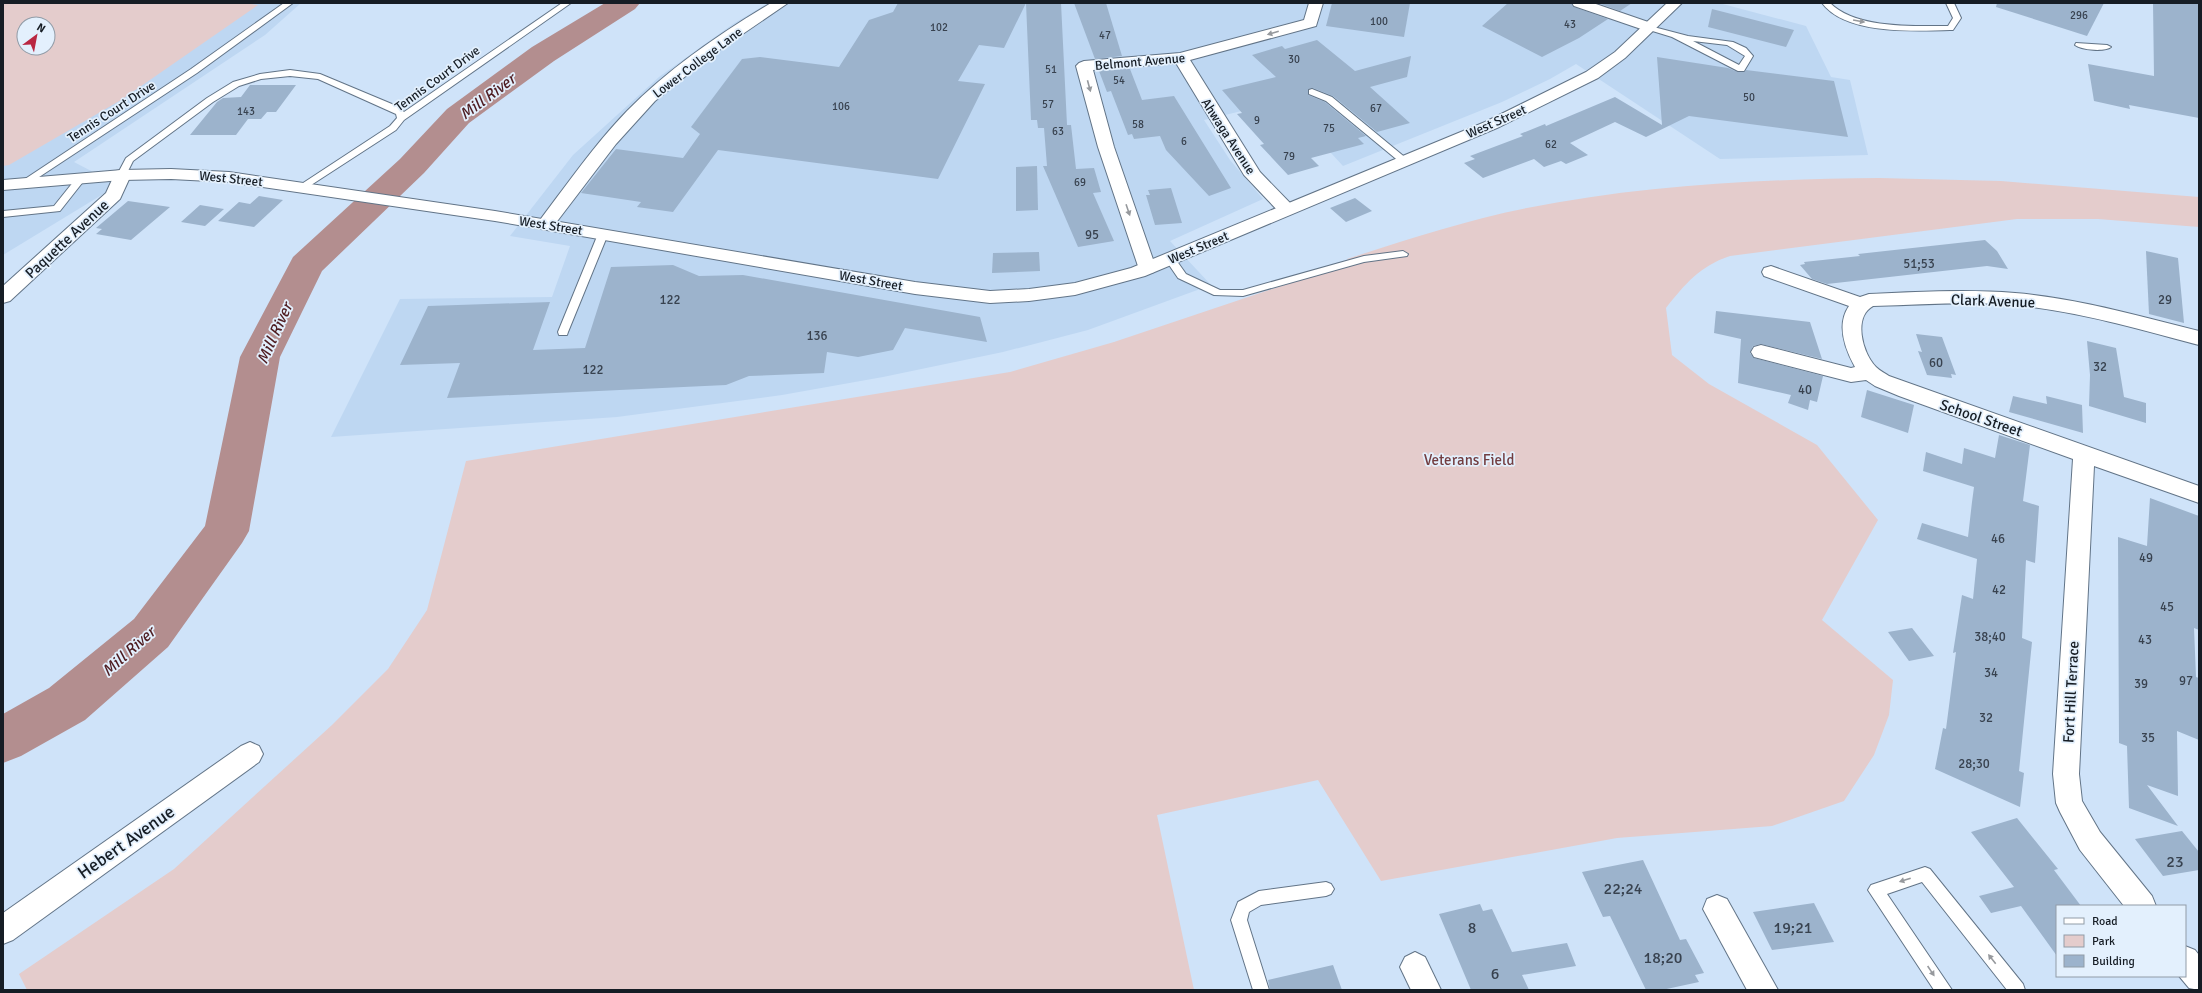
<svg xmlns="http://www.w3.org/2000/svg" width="2202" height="993" font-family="Signika,sans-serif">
<rect width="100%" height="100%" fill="#cfe3f9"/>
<!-- built -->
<g fill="#bed7f2" fill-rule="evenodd">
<path d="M 3,3 L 301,3 L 265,35 L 74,162 L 118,185 L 3,255 ZM 24,24 L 48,24 L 48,48 L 24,48 Z"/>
<path d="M 768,3 L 1719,3 L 1806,26 L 1831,77 L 1850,80 L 1868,155 L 1720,159 L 1576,64 L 1550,79 L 1502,102 L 1343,166 L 1283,101 L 1204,120 L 1230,160 L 1263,199 L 1170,241 L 1211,285 L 1088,330 L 1003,352 L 883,377 L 782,395 L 617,417 L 331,437 L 400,299 L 552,297 L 570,246 L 510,236 L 573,155 L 659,77 L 733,24 Z"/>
</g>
<!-- green -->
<g fill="#e4cccc" fill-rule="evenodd">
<path d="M 3,3 L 245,3 L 258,5 L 121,100 L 9,165 L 3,166 ZM 24,24 L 48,24 L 48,48 L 24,48 Z"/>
<path d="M 1879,178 L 2001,181 L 2199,197 L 2199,227 L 2098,219 L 2017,219 L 1730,256 C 1700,266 1685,284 1666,308 L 1672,355 L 1709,384 L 1817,445 L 1878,520 L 1822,620 L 1893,680 L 1889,715 L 1874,755 L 1844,801 L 1772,826 L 1617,838 L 1381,881 L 1318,780 L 1157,815 L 1194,990 L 27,990 L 19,974 L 174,869 L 332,725 L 388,669 L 427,610 L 466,461 L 1010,372 L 1114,342 L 1350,263 L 1347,259 C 1406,240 1466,220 1527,208 C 1643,185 1762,179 1879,178 Z"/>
</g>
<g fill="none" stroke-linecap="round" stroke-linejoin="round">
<!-- river -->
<path fill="#b38e8f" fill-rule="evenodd" d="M 605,3 L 640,3 L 635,9 L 554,61 L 469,123 L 424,173 L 322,271 L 280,357 L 249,531 L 242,543 L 168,647 L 85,720 L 21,756 L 3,763 L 3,714 L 49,688 L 134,619 L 205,526 L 240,357 L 293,257 L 400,159 L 447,109 L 532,47 Z"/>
</g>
<!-- building -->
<g fill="#9cb3cc">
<path d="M 898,3 L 1026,3 L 1004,48 L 979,45 L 958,81 L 985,84 L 938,179 L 718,150 L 673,212 L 637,207 L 641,202 L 581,193 L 616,149 L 683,158 L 700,134 L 691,127 L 742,59 L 760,57 L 839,67 L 869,20 L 893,12 Z"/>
<path d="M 1026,3 L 1061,3 L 1067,125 L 1071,125 L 1076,169 L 1094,168 L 1101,192 L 1093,193 L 1114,241 L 1078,247 L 1043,166 L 1047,166 L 1044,128 L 1038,128 L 1037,120 L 1031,120 Z"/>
<path d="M 1074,3 L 1106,3 L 1122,56 L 1095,59 Z"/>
<path d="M 1332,3 L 1410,3 L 1404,37 L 1326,26 Z"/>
<path d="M 1508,3 L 1571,3 L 1574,7 L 1608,19 L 1579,38 L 1542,57 L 1482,26 Z"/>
<path d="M 1598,3 L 1632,3 L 1620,11 Z"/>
<path d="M 1997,3 L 2104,3 L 2087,36 L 1996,7 Z"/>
<path d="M 2153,3 L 2199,3 L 2199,118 L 2129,105 L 2130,109 L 2094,101 L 2088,64 L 2154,76 Z"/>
<path d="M 1712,9 L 1794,30 L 1786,47 L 1708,27 Z"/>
<path d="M 1317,40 L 1355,71 L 1411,56 L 1407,77 L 1370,87 L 1410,123 L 1377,132 L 1333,96 L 1313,88 L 1309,89 L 1308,95 L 1325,102 L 1366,136 L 1358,138 L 1364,144 L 1311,158 L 1319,166 L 1288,175 L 1260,145 L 1264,144 L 1237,114 L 1242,113 L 1222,90 L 1276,77 L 1252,55 L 1282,46 L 1285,49 Z"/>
<path d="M 1657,57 L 1728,68 L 1738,72 L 1744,72 L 1746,70 L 1834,81 L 1848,137 L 1689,116 L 1646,137 L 1615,122 L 1570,143 L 1588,155 L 1566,164 L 1561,161 L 1544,167 L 1534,159 L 1483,178 L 1464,163 L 1475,159 L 1470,156 L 1523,136 L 1520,134 L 1545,124 L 1546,126 L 1615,97 L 1662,125 Z"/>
<path d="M 1126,69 L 1130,69 L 1142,100 L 1174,96 L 1231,188 L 1209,196 L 1166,150 L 1160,136 L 1134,139 L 1132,134 L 1128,135 L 1111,91 L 1107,92 L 1099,71 Z"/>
<path d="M 250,85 L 296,85 L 276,112 L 267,112 L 261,119 L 248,119 L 236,135 L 190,135 L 217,102 L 223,98 L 241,97 Z"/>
<path d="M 1037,166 L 1038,210 L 1016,211 L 1016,167 Z"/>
<path d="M 1171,188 L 1182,223 L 1155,225 L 1146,195 L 1150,195 L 1148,190 Z"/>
<path d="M 259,196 L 283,200 L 254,227 L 218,221 L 239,202 L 250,204 Z"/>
<path d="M 1355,198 L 1372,211 L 1346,222 L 1330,208 Z"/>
<path d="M 128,201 L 170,207 L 131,240 L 96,234 L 102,229 L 96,228 Z"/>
<path d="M 200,205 L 224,209 L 205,226 L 181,222 Z"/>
<path d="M 1985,240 L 1997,251 L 2008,269 L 1987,266 L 1827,284 L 1812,279 L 1800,265 L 1805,264 L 1804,262 L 1860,256 L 1858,254 Z"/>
<path d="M 2146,251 L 2178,258 L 2184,323 L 2149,314 Z"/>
<path d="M 1039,252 L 1040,271 L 992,273 L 993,253 Z"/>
<path d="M 673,265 L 699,276 L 743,275 L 980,317 L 987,342 L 905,328 L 893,350 L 858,357 L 827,352 L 824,373 L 749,376 L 726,385 L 447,398 L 460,363 L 400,365 L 428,306 L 550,302 L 533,350 L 585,348 L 611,267 Z"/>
<path d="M 1716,311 L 1810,322 L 1822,359 L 1761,344 L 1753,346 L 1750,353 L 1754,358 L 1823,376 L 1817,402 L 1810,400 L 1808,410 L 1788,403 L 1791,395 L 1738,383 L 1741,339 L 1714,333 Z"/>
<path d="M 1916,334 L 1942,337 L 1956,375 L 1951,374 L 1952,378 L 1927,375 L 1918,351 L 1922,352 Z"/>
<path d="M 2087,341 L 2116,348 L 2124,397 L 2146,403 L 2146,423 L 2089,406 L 2090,375 Z"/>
<path d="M 1867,390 L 1914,405 L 1908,433 L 1861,417 Z"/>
<path d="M 2013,396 L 2047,404 L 2046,396 L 2082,405 L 2083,433 L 2009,412 Z"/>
<path d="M 1999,435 L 2030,445 L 2023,501 L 2039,506 L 2035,563 L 2026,560 L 2022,638 L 2032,642 L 2019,771 L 2024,773 L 2020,807 L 1935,769 L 1943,728 L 1946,729 L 1956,652 L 1953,653 L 1962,595 L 1973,599 L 1977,559 L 1917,539 L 1922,523 L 1968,537 L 1972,502 L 1974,487 L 1923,471 L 1926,452 L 1962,464 L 1964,448 L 1995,458 Z"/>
<path d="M 2150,498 L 2199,516 L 2199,630 L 2194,628 L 2196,677 L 2199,678 L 2199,740 L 2177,731 L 2178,796 L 2147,785 L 2178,826 L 2129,808 L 2127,746 L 2119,743 L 2118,537 L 2147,546 Z"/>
<path d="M 1912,628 L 1934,656 L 1909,661 L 1888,632 Z"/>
<path d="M 2017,818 L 2058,869 L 2054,870 L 2081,906 L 2057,906 L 2057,956 L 2021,906 L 1991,913 L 1979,896 L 2014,887 L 1971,832 Z"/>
<path d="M 2182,831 L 2199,852 L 2199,870 L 2163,876 L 2135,839 Z"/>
<path d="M 1643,860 L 1680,940 L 1686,939 L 1704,973 L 1695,975 L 1699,982 L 1662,990 L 1646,990 L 1610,916 L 1603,917 L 1582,872 Z"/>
<path d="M 1814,903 L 1834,942 L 1772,950 L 1753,912 Z"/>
<path d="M 1480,904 L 1483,911 L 1492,909 L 1512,952 L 1567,943 L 1576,966 L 1522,975 L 1529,990 L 1471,990 L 1439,914 Z"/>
<path d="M 1333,965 L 1342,990 L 1270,990 L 1268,980 Z"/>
</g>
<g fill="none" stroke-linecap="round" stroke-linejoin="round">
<defs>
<g id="service">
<path d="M 284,3 L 293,3 L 197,73 L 27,185 L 24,186 L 19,183 L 191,69 Z"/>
<path d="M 562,3 L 571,3 L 404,120 L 396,130 L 305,189 L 299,189 L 297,187 L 390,126 L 397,118 L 396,114 L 318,79 L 290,76 L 261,79 L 239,86 L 213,102 L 133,161 L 125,177 L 119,177 L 117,175 L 126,158 L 207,98 L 233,82 L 260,74 L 290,70 L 320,74 L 399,107 L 404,112 Z"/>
<path d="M 1822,3 L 1830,3 C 1856,29 1913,26 1948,26 L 1953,18 L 1946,3 L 1954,3 L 1961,18 L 1953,30 L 1950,30 C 1914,31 1846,35 1822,3 Z"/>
<path d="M 1646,25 L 1688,36 L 1733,42 L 1746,48 L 1753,56 L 1744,71 L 1738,71 L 1672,37 L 1646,29 ZM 1693,41 L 1727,45 L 1745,56 L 1739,65 Z"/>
<path d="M 2076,43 L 2107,45 L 2111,47 C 2105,52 2081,50 2075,45 Z"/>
<path d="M 1312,89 L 1332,97 L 1407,159 L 1407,163 L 1401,163 L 1326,101 L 1309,94 L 1309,90 Z"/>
<path d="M 81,175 L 86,178 L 60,211 L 3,217 L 3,211 L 54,206 L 78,176 Z"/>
<path d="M 603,231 L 608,234 L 568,332 L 567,335 L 559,335 L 558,332 L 598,234 Z"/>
<path d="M 1403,251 L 1408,254 L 1407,256 L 1364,262 L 1243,296 L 1214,295 L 1178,278 L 1165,259 L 1166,257 L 1174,257 L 1186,274 L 1220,290 L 1243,290 L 1364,256 Z"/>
<path d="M 1925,867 L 1930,869 L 2023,984 L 2025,990 L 2007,990 L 1922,882 L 1887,894 L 1952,990 L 1934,990 L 1868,890 L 1871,885 Z"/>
<path d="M 1326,882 L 1331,884 L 1334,889 L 1331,894 L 1326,896 L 1261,905 L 1249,912 L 1247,920 L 1269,990 L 1253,990 L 1231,920 L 1238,902 L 1259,891 Z"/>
</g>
<g id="minor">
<path d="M 771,3 L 788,3 L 709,57 L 655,101 L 616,144 L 552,228 L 546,230 L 540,228 L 537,224 L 540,220 C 568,183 595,144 627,111 C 669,68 719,34 771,3 Z"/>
<path d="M 1309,3 L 1323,3 L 1316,26 L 1190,60 L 1260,172 L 1292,205 L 1295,209 L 1292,213 L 1286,214 L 1280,213 L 1244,175 L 1176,63 L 1093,70 L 1114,147 L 1156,268 L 1154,272 L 1147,274 L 1140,272 L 1098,147 L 1076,66 L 1079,63 L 1084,61 L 1180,53 L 1304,20 Z"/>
<path d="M 1572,3 L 1593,3 L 1654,24 L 1656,27 L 1654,30 L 1644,30 L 1574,6 Z"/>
<path d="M 122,170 L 128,171 L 131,175 L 120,199 L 10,301 L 3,303 L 3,286 L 106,193 L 116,171 Z"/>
<path d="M 1771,266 L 1860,297 L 1869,294 C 1917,292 1966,289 2015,293 C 2077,298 2138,316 2199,331 L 2199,345 C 2138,329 2078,311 2015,305 C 1968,301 1920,305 1873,306 C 1853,317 1862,353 1876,367 C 1880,371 1885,373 1889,376 L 2199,486 L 2199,503 L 2094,466 L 2079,774 L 2082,801 L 2100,832 L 2152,896 L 2156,906 L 2124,906 L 2080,850 L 2060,812 L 2056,803 L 2053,774 L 2073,459 L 1899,396 L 1875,386 L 1866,380 L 1851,382 L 1754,357 L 1751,352 L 1754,347 L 1761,345 L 1851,368 L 1855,367 C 1845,349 1836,325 1849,306 L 1764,276 L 1762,272 L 1764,268 Z"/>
<path d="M 250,742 L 259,746 L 263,754 L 259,762 L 13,940 L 3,944 L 3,913 L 241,746 Z"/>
<path d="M 1717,895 L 1727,899 L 1778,990 L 1747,990 L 1703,909 L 1707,899 Z"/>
<path d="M 2185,946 L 2195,950 L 2199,955 L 2199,990 L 2189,988 L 2179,976 L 2185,976 Z"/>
<path d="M 1415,952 L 1425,957 L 1441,990 L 1411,990 L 1400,967 L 1405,957 Z"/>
</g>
<path id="secondary" d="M 1667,3 L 1682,3 L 1625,58 L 1598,78 L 1497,128 L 1145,276 L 1075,295 L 1029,301 L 990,303 L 915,294 L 495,221 L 229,182 L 171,179 L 122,180 L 3,190 L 3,180 L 122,170 L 171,169 L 229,172 L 495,211 L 915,282 L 990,291 L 1029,289 L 1075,283 L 1131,268 L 1485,122 L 1586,72 L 1615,52 Z"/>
</defs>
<!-- service casing -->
<use href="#service" stroke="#627487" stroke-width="2"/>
<!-- minor casing -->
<use href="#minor" stroke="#627487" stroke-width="2"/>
<!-- secondary casing -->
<use href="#secondary" stroke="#627487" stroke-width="2"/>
<!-- service -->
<use href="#service" fill="#fff" fill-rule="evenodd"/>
<!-- minor -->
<use href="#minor" fill="#fff" fill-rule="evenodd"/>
<!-- secondary -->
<use href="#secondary" fill="#fff" fill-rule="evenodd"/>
</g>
<!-- one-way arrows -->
<defs><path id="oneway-solid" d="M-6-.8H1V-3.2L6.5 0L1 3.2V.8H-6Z"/></defs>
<g fill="#96999d">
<use href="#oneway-solid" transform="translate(1859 21) rotate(10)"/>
<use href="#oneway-solid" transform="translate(1273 33) rotate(164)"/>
<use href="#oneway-solid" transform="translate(1089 86) rotate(75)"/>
<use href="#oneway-solid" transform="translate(1128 210) rotate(71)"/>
<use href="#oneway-solid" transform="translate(1905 880) rotate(162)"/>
<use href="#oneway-solid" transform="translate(1992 959) rotate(-128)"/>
<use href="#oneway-solid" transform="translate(1931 971) rotate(56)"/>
</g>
<g text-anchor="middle" stroke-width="3.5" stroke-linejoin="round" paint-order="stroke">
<!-- far-number labels -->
<g font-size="11" fill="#38424f">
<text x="2079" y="19">296</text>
<text x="1379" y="25">100</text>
<text x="1570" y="28">43</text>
<text x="939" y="31">102</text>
<text x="1105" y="39">47</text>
<text x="1294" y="63">30</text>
<text x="1051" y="73">51</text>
<text x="1119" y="84">54</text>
<text x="1749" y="101">50</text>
<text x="1048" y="108">57</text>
<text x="841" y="110">106</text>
<text x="1376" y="112">67</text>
<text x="246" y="115">143</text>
<text x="1257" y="124">9</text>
<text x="1138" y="128">58</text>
<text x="1329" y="132">75</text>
<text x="1058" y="135">63</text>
<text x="1184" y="145">6</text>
<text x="1551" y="148">62</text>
<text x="1289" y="160">79</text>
<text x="1080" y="186">69</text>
</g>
<!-- far-street labels -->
<g font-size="13" fill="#161d25" stroke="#e3f0fd">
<text transform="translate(1140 61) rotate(-5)" y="5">Belmont Avenue</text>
<text transform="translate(697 62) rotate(-37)" y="5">Lower College Lane</text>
<text transform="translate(437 78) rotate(-36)" y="5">Tennis Court Drive</text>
<text transform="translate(111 111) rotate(-33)" y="5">Tennis Court Drive</text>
<text transform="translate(1496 121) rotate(-24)" y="5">West Street</text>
<text transform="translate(1229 136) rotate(57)" y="5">Ahwaga Avenue</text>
<text transform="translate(231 178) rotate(6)" y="5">West Street</text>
<text transform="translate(551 225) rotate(9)" y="5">West Street</text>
<text transform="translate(1198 247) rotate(-23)" y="5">West Street</text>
<text transform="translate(871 280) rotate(10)" y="5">West Street</text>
</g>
<!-- number labels -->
<g font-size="13" fill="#38424f">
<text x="1092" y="239">95</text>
<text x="1919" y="268">51;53</text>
<text x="670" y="304">122</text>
<text x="2165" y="304">29</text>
<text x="817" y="340">136</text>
<text x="1936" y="367">60</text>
<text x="2100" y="371">32</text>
<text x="593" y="374">122</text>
<text x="1805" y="394">40</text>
<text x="1998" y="543">46</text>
<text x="2146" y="562">49</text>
<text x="1999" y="594">42</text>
<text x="2167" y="611">45</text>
<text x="1990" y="641">38;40</text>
<text x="2145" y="644">43</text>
<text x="1991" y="677">34</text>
<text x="2186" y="685">97</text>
<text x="2141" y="688">39</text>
<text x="1986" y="722">32</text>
<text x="2148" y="742">35</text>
<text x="1974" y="768">28;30</text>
</g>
<!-- street labels -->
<g font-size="15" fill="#161d25" stroke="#e3f0fd">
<text transform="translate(67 239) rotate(-43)" y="5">Paquette Avenue</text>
<text transform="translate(1993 301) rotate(2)" y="5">Clark Avenue</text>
<text transform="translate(1981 418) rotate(19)" y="5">School Street</text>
<text transform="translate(2071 692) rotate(-87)" y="5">Fort Hill Terrace</text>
</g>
<!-- park labels -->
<g font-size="15" fill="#723d40" stroke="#e3f0fd">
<text x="1469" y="465">Veterans Field</text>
</g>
<!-- water labels -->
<g font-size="16" font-style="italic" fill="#4e1c21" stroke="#e3f0fd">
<text transform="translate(487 96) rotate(-37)" y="6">Mill River</text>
<text transform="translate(274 333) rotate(-66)" y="6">Mill River</text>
<text transform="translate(128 651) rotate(-42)" y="6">Mill River</text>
</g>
<!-- near-number labels -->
<g font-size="16" fill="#38424f">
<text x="2175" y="867">23</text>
<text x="1623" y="894">22;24</text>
<text x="1472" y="933">8</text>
<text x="1793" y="933">19;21</text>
<text x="1663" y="963">18;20</text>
<text x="1495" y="979">6</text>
</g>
<!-- near-street labels -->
<g font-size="18" fill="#161d25" stroke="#e3f0fd">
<text transform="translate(126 842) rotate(-35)" y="6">Hebert Avenue</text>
</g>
</g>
<!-- border -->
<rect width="2202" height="993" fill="none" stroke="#161d25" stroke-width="8"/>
<!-- legend -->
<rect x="2056" y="905" width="130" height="72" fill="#e3f0fd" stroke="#919ca7"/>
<rect x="2064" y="918" width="20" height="6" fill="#ffffff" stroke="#919ca7"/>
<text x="2092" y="925" font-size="12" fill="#161d25">Road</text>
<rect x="2064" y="935" width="20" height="12" fill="#e4cccc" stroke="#919ca7"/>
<text x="2092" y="945" font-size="12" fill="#161d25">Park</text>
<rect x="2064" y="955" width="20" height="12" fill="#9cb3cc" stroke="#919ca7"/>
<text x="2092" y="965" font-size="12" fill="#161d25">Building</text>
<!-- north arrow -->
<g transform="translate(36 36) rotate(32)"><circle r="19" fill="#e3f0fd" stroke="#919ca7"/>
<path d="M0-3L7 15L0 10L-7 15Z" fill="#b92742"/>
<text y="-6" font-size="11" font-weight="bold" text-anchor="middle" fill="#161d25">N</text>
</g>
</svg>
